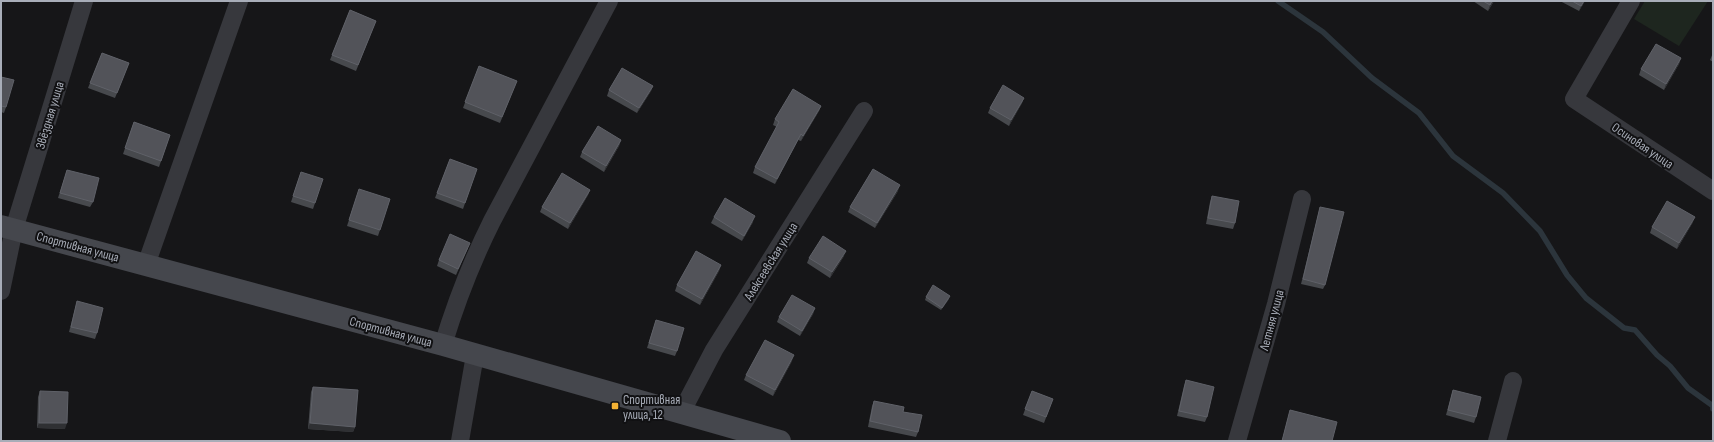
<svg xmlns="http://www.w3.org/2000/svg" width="1714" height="442" font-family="'Sofia Sans Condensed',sans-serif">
<rect width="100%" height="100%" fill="#161618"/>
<!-- green -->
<path fill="#1e261f" d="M 1645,1 L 1708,1 L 1679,46 L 1634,19 Z"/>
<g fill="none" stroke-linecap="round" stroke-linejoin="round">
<!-- stream -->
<path stroke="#2c353c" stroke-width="5.5" d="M 1278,1 L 1323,32 L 1372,78 L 1419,113 L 1453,156 L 1503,193 L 1540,231 L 1567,275 L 1586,298 L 1624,328 L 1635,330 L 1657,355 L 1670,366 L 1688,388 L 1713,406 L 1713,409"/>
<!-- street -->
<g stroke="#37383d" stroke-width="18">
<path d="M 1631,1 L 1574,99 L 1713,191"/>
<path d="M 146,265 L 239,1"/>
<path d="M 1,291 L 14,229 L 84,1"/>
<path d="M 443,345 C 456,302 472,261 492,221 L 609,1"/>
<path d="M 681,413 L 714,350 L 864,111"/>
<path d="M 460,441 L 475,355"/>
<path d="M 1237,441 L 1276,304 L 1302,199"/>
<path d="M 1497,441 L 1513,381"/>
</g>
<!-- secondary -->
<path stroke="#45474d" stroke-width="22" d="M 1,226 L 443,345 L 780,441"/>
</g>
<!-- wall -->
<g fill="#47494d">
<path d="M 1473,1 L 1494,1 L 1488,11 Z"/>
<path d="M 1560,1 L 1585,1 L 1579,11 Z"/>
<path d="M 350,10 L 376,21 L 356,71 L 330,60 Z"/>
<path d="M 102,53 L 129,63 L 115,98 L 88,88 Z"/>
<path d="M 1713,53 L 1713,62 L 1710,60 Z"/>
<path d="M 1681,58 L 1679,64 L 1664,90 L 1639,75 L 1641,69 Z"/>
<path d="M 479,66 L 517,81 L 500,123 L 463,108 Z"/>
<path d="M 1,77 L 6,107 L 4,113 L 1,112 Z"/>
<path d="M 653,86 L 651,91 L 637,113 L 607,96 L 609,90 Z"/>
<path d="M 1024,98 L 1022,103 L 1009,126 L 988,113 L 990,108 Z"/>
<path d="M 821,106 L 819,111 L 801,141 L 798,140 L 775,184 L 753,173 L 755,167 L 777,127 L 773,125 L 775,119 Z"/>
<path d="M 134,122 L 170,135 L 159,167 L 123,154 Z"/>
<path d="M 621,140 L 619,146 L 604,172 L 580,157 L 582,152 Z"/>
<path d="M 450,159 L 477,169 L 463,209 L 435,198 Z"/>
<path d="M 67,170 L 93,202 L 90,207 L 58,198 Z"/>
<path d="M 301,172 L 315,203 L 313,209 L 291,202 Z"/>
<path d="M 590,190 L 588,195 L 568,229 L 540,212 L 542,207 Z"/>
<path d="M 898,191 L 875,228 L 848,212 L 850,207 Z"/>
<path d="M 357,195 L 390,199 L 378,236 L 347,226 Z"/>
<path d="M 1212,196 L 1235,223 L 1233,229 L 1206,224 L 1210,202 Z"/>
<path d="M 1320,207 L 1325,285 L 1323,289 L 1301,284 Z"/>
<path d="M 714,217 L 753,222 L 742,241 L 711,223 Z"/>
<path d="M 1693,222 L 1677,249 L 1650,233 L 1652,227 Z"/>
<path d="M 468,248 L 456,275 L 437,266 L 439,260 Z"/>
<path d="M 844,256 L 830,278 L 807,263 L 809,258 Z"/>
<path d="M 721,265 L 719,271 L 700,305 L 675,291 L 677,285 Z"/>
<path d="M 926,297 L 949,299 L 941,310 L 925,300 Z"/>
<path d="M 77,301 L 97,333 L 95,339 L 69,332 Z"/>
<path d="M 815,308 L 813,314 L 800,336 L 777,322 L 779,317 Z"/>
<path d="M 656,320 L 677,351 L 675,356 L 647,348 Z"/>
<path d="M 792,361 L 773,396 L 744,380 L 746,375 Z"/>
<path d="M 1186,380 L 1207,417 L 1205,422 L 1177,416 L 1184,386 Z"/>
<path d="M 313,387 L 355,427 L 353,432 L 308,429 L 311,392 Z"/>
<path d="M 1453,390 L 1476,417 L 1474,423 L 1446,415 Z"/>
<path d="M 40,391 L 65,429 L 37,428 L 38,397 Z"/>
<path d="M 1032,391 L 1053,399 L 1044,423 L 1023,415 Z"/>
<path d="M 874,401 L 903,412 L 918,432 L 916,437 L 868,427 L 872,406 Z"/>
<path d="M 1290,410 L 1332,441 L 1282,441 Z"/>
</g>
<!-- shaded-wall -->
<g fill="#2f3033">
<path d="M 1492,1 L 1494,1 L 1488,11 L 1490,5 Z"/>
<path d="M 1584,1 L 1585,1 L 1579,11 L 1581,6 Z"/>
<path d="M 1681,58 L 1679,64 L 1664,90 L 1666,84 Z"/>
<path d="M 653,86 L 651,91 L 637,113 L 639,108 Z"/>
<path d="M 1024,98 L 1022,103 L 1009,126 L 1011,120 Z"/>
<path d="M 821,106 L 819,111 L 801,141 L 803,136 Z"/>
<path d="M 801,134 L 798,140 L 775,184 L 777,179 Z"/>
<path d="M 621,140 L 619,146 L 604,172 L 606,166 Z"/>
<path d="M 900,185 L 898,191 L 875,228 L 877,223 Z"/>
<path d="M 590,190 L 588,195 L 568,229 L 570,223 Z"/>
<path d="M 755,216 L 753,222 L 742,241 L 744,236 Z"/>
<path d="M 1695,217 L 1693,222 L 1677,249 L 1679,243 Z"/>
<path d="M 846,251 L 844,256 L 830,278 L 832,272 Z"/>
<path d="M 721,265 L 719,271 L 700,305 L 702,299 Z"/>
<path d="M 950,296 L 949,299 L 941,310 L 942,308 Z"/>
<path d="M 815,308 L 813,314 L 800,336 L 802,331 Z"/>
<path d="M 794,355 L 792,361 L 773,396 L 775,390 Z"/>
<path d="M 39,423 L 67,423 L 65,429 L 37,428 Z"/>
<path d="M 310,423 L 355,427 L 353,432 L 308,429 Z"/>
</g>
<!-- building -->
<g fill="#525359" stroke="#5f6168">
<path d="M 1483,1 L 1492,1 L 1490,5 Z"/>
<path d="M 1572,1 L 1584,1 L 1581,6 Z"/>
<path d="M 350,10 L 376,21 L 358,65 L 332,55 Z"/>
<path d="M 1656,44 L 1681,58 L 1666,84 L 1641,69 Z"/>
<path d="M 102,53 L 129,63 L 117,93 L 90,83 Z"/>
<path d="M 479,66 L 517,81 L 502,117 L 465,102 Z"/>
<path d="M 622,68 L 653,86 L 639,108 L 609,90 Z"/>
<path d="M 1,77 L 14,80 L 6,107 L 1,106 Z"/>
<path d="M 1003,85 L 1024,98 L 1011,120 L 990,108 Z"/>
<path d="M 793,89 L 821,106 L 803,136 L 801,134 L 777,179 L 755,167 L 779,122 L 775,119 Z"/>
<path d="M 134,122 L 170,135 L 161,161 L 125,148 Z"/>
<path d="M 598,126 L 621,140 L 606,166 L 582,152 Z"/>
<path d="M 450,159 L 477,169 L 465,203 L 437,193 Z"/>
<path d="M 873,169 L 900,185 L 877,223 L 850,207 Z"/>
<path d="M 67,170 L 99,178 L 93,202 L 60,193 Z"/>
<path d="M 301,172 L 323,179 L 315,203 L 293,196 Z"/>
<path d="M 562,173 L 590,190 L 570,223 L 542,207 Z"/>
<path d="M 359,189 L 390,199 L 380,230 L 349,220 Z"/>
<path d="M 1212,196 L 1239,201 L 1235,223 L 1208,218 Z"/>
<path d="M 725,198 L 755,216 L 744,236 L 714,217 Z"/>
<path d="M 1667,201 L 1695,217 L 1679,243 L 1652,227 Z"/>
<path d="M 1320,207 L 1344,212 L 1325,285 L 1303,279 Z"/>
<path d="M 450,234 L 470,243 L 458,269 L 439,260 Z"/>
<path d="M 823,236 L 846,251 L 832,272 L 809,258 Z"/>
<path d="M 696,251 L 721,265 L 702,299 L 677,285 Z"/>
<path d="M 933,285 L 950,296 L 942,308 L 926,297 Z"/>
<path d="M 792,295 L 815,308 L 802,331 L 779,317 Z"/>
<path d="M 77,301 L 103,308 L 97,333 L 71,327 Z"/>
<path d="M 656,320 L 684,328 L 677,351 L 649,343 Z"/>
<path d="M 765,340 L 794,355 L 775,390 L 746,375 Z"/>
<path d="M 1186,380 L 1214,387 L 1207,417 L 1179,411 Z"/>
<path d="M 313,387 L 358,390 L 355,427 L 310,423 Z"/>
<path d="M 1453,390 L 1481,397 L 1476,417 L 1448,410 Z"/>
<path d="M 40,391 L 68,392 L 67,423 L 39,423 Z"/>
<path d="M 1032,391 L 1053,399 L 1046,417 L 1025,409 Z"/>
<path d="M 874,401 L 904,407 L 903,412 L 922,415 L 918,432 L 870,421 Z"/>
<path d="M 1290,410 L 1337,422 L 1332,441 L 1282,441 Z"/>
</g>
<!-- markers -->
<rect fill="#f2b134" stroke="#111113" stroke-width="1.5" x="611" y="402" width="8" height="8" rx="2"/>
<g text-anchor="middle" stroke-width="4" stroke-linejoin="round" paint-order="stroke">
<!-- street labels -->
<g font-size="13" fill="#a8adb8" stroke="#111113">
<text transform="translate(49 115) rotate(-73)" y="5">Звёздная улица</text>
<text transform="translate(1643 145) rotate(34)" y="5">Осиновая улица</text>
<text transform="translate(78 246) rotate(15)" y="5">Спортивная улица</text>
<text transform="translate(770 261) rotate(-58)" y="5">Алексеевская улица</text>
<text transform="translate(1271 320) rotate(-75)" y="5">Летняя улица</text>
<text transform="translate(391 331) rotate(15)" y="5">Спортивная улица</text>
</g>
<!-- poi labels -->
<g font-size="13" fill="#a8adb8" stroke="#111113" text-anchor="start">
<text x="623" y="404">Спортивная<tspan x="623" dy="15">улица, 12</tspan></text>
</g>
</g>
<!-- border -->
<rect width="1714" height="442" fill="none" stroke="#a8adb8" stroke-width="4"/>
</svg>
